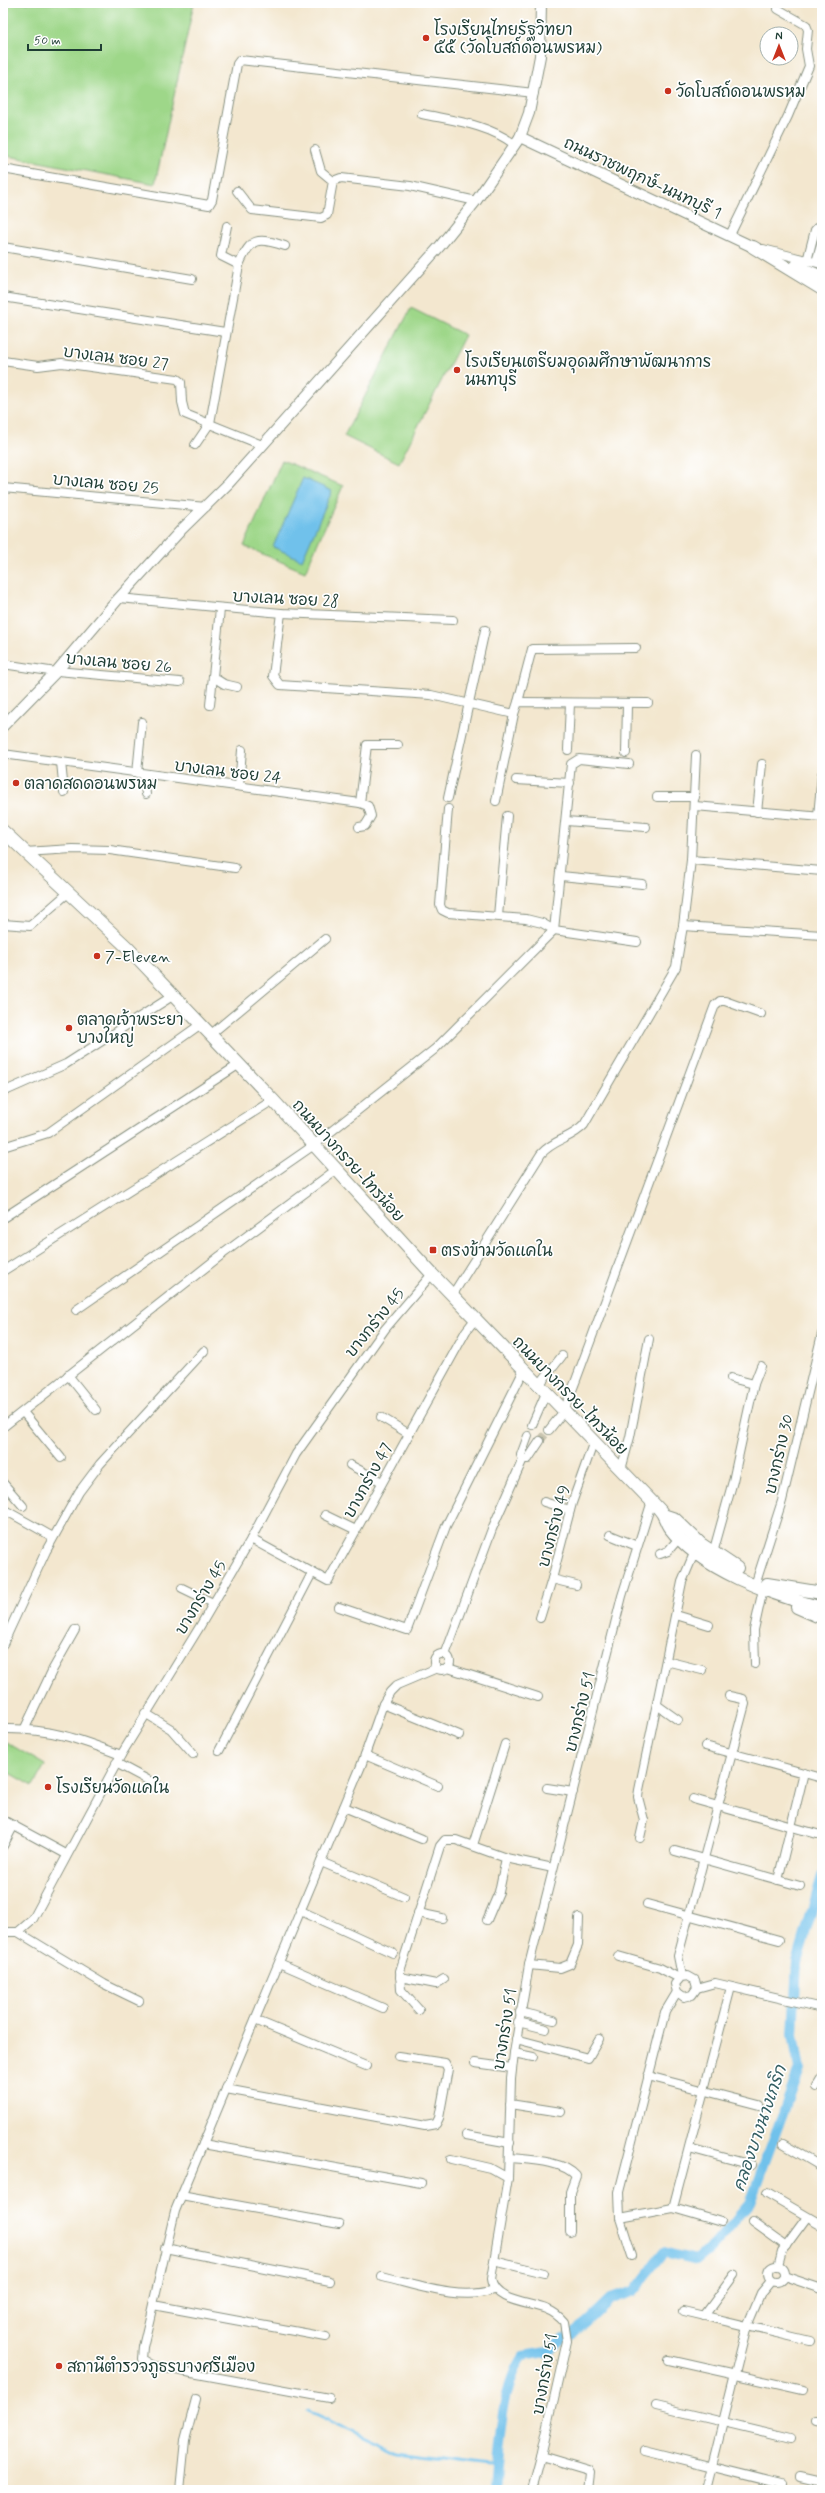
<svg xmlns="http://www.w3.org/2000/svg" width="825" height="2493" font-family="Mynerve,'Playpen Sans Thai',sans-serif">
<rect width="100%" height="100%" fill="#fff"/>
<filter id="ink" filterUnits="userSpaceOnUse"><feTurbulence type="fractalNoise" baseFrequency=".025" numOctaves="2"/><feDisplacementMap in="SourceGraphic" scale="8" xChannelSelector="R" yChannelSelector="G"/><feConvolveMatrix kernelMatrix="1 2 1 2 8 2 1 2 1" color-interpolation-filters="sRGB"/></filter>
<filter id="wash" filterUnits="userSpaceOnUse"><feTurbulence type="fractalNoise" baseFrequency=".012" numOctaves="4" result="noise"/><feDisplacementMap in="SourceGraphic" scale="16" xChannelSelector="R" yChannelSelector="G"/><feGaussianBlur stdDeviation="0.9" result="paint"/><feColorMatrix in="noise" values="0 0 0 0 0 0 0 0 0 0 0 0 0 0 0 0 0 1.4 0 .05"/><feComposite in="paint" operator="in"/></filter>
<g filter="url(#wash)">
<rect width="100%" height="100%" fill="#f3e7cf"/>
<!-- green -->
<g fill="#9ed789" stroke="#5e8a5e">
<path d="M 3,3 L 194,3 L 155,184 L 3,155 Z"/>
<path d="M 411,308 L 465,335 L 399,463 L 344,436 Z"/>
<path d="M 282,460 L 343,486 L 305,572 L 244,546 Z"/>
<path d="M 6,1742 L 45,1765 L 33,1786 L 3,1769 L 3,1747 Z"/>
</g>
<!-- water -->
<path fill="#6fc1eb" stroke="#477f90" d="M 303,478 L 332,491 L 302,560 L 273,547 Z"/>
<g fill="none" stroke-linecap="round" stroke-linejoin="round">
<!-- stream -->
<path stroke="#6fc1eb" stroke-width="3" d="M 308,2411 L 400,2453 L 498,2466"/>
<!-- canal -->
<path stroke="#6fc1eb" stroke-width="10" d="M 495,2490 C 499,2450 500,2389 523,2356 L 547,2352 L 586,2323 L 611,2299 L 634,2291 L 664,2252 L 696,2260 L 714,2245 L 750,2203 L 799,2069 L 793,2034 L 797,1962 L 822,1876"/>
</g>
</g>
<g filter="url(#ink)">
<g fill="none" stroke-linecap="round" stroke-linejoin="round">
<!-- minor-tunnel -->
<path stroke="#c9c5b0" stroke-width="8" stroke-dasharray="8 4" stroke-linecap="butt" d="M 540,1441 L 549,1430"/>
<defs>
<g id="minor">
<path d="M 422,114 C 455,121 487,124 514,144"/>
<path d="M 315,150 L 321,171 L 333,181"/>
<path d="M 3,169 L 209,205 L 212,200 L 237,64 L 240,60 L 534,93"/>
<path d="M 237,191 L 252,210 L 321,218 L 327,215 L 333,181 L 341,178 L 410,186 L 476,201"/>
<path d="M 227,226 L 221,256 L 239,265"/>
<path d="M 730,235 L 788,116 L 809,66 L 806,49 L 808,30 L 806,25 L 778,9"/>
<path d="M 3,247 L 192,279"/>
<path d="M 763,249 L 822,264"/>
<path d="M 807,261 L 815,230 L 822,223"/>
<path d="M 816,262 L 822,242"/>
<path d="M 3,297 L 225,332"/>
<path d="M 3,361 L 38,366 L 62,363 L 177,379 L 181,382 L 182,402 L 185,414 L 262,445"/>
<path d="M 195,445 L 210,423 L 239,265 C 251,237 257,237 285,246"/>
<path d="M 3,488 L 206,507"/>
<path d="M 119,598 L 281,613 L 453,620"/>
<path d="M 281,613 L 273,676 L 280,685 L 431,695 L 514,714 L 518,702 L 648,703"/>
<path d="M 3,664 L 56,672"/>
<path d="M 57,671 L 180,682"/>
<path d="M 213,677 L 224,684 L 237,687"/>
<path d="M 518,702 L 532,649 L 636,648"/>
<path d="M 210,705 L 220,609"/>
<path d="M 568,750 L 570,703"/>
<path d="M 626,753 L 627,704"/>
<path d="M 3,754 L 360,803 L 367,745 L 398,745"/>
<path d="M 61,762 L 64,792"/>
<path d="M 629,764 L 579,759 L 571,764 L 554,930 L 637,942"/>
<path d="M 137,773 L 142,722"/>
<path d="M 143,774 L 146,794"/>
<path d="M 516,780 L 570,783"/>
<path d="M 239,786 L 242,750"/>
<path d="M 657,797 L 695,797"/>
<path d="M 448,798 L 485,630"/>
<path d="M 496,801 L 514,714"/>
<path d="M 695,806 L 822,817"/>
<path d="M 757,812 L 762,764"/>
<path d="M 818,816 L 822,774"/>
<path d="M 566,821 L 646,827"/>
<path d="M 359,827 L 365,826 L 371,816 L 368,806 L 360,803"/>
<path d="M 25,852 L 72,849 L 110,850 L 235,868"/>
<path d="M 691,860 L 822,871"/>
<path d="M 561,876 L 642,884"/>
<path d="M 498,916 L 507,816"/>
<path d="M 3,924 L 30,926 L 68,893"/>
<path d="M 683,926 L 822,935"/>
<path d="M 210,1035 L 325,939"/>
<path d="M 3,1092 L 66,1064 L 174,995"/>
<path d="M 3,1147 L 48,1133 L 201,1024"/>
<path d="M 3,1218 L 238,1065"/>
<path d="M 3,1271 L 273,1100"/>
<path d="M 453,1294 L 541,1154 C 554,1139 571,1139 584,1125 L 676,967 L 683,926 L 691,860 L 696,755"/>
<path d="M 76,1310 L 314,1145 L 435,1049 L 554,930 L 542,923 L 526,919 L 448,913 L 442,910 L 440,905 L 448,809"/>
<path d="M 68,1375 L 96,1410"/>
<path d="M 731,1378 L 754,1384"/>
<path d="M 539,1385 L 562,1356"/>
<path d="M 23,1412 L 61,1458"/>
<path d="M 381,1417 L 409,1434"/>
<path d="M 532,1425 L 546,1393"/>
<path d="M 3,1427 L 220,1256 L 337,1169"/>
<path d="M 549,1430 L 564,1411 L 576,1380 L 715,1005 L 720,1001 L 725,1001 L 761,1014"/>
<path d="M 523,1459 L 528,1459 L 540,1441"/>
<path d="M 350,1465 L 382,1482"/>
<path d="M 621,1470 L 630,1437 L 649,1339"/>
<path d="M 3,1483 L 23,1506"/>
<path d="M 544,1502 L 570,1510"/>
<path d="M 3,1509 L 53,1537"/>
<path d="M 325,1515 L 356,1530"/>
<path d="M 610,1535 L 637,1546"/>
<path d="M 251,1539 L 328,1581 L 466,1331 L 476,1318"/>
<path d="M 713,1553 L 733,1481 L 754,1384 L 761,1366"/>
<path d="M 660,1554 L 668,1551 L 680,1537"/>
<path d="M 552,1579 L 576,1585"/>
<path d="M 757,1579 L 782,1501 L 822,1334"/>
<path d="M 182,1588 L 213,1603"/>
<path d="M 339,1607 L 407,1630 L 446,1526 L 524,1370"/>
<path d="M 676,1615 L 709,1625"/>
<path d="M 540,1618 L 552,1579 L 572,1503 L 594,1441"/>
<path d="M 3,1644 L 46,1551 L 79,1492 L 100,1464 L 204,1351"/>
<circle cx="442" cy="1662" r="8"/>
<path d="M 445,1655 L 492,1529 L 523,1459 L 521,1455 L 528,1436"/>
<path d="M 666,1661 L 702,1670"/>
<path d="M 755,1664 L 754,1630 L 763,1589"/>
<path d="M 448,1668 L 538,1697"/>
<path d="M 383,1704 L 459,1735"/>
<path d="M 657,1705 L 678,1720"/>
<path d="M 145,1713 L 171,1729 L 193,1754"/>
<path d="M 25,1728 L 53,1669 L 75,1630"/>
<path d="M 3,1729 C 49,1728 79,1739 121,1755"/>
<path d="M 705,1746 L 822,1778"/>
<path d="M 219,1751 L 312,1573"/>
<path d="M 365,1755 L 438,1786"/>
<path d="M 116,1763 L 161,1787"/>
<path d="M 547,1788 L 573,1792"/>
<path d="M 693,1799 L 817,1834"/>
<path d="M 344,1807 L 422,1839"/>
<path d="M 3,1820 L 66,1854"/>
<path d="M 640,1838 L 644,1820 L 638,1797 L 639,1790 L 682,1582 L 695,1551"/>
<path d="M 473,1845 L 505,1744"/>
<path d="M 3,1846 L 14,1825"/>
<path d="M 675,1851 L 800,1886"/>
<path d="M 321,1862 L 404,1897"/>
<path d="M 778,1880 L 804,1773"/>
<path d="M 647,1904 L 779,1940"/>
<path d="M 301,1911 L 393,1953"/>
<path d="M 418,1913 L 442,1918"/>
<path d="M 487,1920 L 499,1892 L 506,1858"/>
<path d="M 3,1932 L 18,1932 L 33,1919 L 121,1755 L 199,1628 L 251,1539 L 296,1454 L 385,1329 L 432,1274"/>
<path d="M 18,1932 L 104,1984 L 139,2001"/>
<path d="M 618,1956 L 660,1968 L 679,1978"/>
<path d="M 279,1963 L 383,2008"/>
<path d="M 529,1965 L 560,1968 L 570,1964 L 578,1945 L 579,1918"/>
<path d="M 682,1976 L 678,1956 L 745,1704 L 743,1699 L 729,1696"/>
<path d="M 400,1977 L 436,1984 L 444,1979"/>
<path d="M 697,1988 L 695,1980 L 688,1976 L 681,1977 L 675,1984 L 677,1992 L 684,1997 L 692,1995 L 697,1988 L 715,1983 L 822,2008"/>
<path d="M 419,2010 L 401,1990 L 400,1971 L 440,1846 L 445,1840 L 456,1840 L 506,1858 L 553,1868"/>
<path d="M 520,2012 L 554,2020"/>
<path d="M 255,2020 L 366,2066"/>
<path d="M 518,2022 L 546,2029"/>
<path d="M 516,2039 L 588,2058 L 599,2039"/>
<path d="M 514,2053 L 533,2057"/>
<path d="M 475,2063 L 512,2068"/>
<path d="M 648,2076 L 759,2105"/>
<path d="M 816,2087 L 822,2077"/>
<path d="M 226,2089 L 425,2126 L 436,2124 L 439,2118 L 448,2069 L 445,2063 L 398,2056"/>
<path d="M 510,2104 L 561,2112"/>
<path d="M 466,2135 L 510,2143"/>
<path d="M 203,2144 L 421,2183"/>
<path d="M 783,2144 L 822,2167"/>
<path d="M 689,2148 L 752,2165"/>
<path d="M 510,2158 C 529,2160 562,2160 576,2176 L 570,2192 L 570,2232"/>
<path d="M 451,2159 L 490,2168 L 508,2178"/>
<path d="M 767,2193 L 822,2225"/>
<path d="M 181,2195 L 339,2224"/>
<path d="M 673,2208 L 731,1987"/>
<path d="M 620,2218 L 673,2208 L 721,2222"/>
<path d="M 753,2222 L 786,2246"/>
<path d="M 165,2248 L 330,2281"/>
<path d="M 632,2256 L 620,2218 L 619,2192 L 665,2012 L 677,1992"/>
<path d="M 494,2261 L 544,2273"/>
<circle cx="776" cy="2274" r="8"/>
<path d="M 778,2266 L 782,2251 L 807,2217"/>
<path d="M 784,2276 L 822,2289"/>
<path d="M 382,2277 C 417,2285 459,2301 494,2290"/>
<path d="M 153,2305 L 326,2337"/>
<path d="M 684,2311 L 810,2341"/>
<path d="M 704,2316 L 734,2275"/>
<path d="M 669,2360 L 803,2390"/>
<path d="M 329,2398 L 154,2366 L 142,2359 L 143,2347 L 175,2211 L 361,1766 L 383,1704 L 390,1692 L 397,1685 L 437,1668"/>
<path d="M 656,2406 L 791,2438"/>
<path d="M 816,2423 L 822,2424"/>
<path d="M 645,2450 L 781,2484"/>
<path d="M 800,2477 L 822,2482"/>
<path d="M 180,2490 L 185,2440 L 196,2399"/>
<path d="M 532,2490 L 541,2456"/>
<path d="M 588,2490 L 590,2473 L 588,2470 L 541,2456 L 567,2341 L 564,2322 C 559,2316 554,2312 546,2309 C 529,2302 494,2302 491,2279 L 508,2178 L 511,2079 L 514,2053 L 529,1965 L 622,1596 L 652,1501"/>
<path d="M 706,2490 L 747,2326 L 761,2293 L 771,2281"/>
</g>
<g id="tertiary">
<path d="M 520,137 L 753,247"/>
<path d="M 3,726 L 56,672 L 119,598 L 182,529 L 228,484 L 440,246 L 476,201 L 520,137 L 529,113 L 540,56 L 541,3"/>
</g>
<g id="secondary">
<path d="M 753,247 L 822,289"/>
<path d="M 796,266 L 822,277"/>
<path d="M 3,831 L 127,947 L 273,1100 L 432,1274 L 659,1509 C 665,1515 665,1521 669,1527 C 702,1571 771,1594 822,1608"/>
<path d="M 666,1516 L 675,1519 L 701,1544 L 737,1568"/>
<path d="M 767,1584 L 822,1593"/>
<path d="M 797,1607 L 822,1618"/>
</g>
</defs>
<!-- minor casing -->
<use href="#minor" stroke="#899282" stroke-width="10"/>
<!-- tertiary casing -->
<use href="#tertiary" stroke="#899282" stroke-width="12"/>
<!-- secondary casing -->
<use href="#secondary" stroke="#899282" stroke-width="14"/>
<!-- minor -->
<use href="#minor" stroke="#fff" stroke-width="8"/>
<!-- tertiary -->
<use href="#tertiary" stroke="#fff" stroke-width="10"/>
<!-- secondary -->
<use href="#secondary" stroke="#fff" stroke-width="12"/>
</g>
</g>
<!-- markers -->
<g fill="#c8321e" stroke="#fff" stroke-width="1.5">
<circle cx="426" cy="38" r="4"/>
<circle cx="668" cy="91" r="4"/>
<circle cx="457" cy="370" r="4"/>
<circle cx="16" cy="783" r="4"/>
<circle cx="97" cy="956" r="4"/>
<circle cx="69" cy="1028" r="4"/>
<rect x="429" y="1246" width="8" height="8" rx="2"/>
<circle cx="48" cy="1787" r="4"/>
<circle cx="59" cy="2366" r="4"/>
</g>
<g text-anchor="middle" stroke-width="3.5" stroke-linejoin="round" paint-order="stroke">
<!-- poi labels -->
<g font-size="16" fill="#1f3d34" stroke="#fff" text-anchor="start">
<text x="434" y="35">โรงเรียนไทยรัฐวิทยา<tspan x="434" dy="18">๕๕ (วัดโบสถ์ดอนพรหม)</tspan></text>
<text x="676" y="97">วัดโบสถ์ดอนพรหม</text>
<text x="465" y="367">โรงเรียนเตรียมอุดมศึกษาพัฒนาการ<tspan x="465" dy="18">นนทบุรี</tspan></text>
<text x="24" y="789">ตลาดสดดอนพรหม</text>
<text x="105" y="962">7-Eleven</text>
<text x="77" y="1025">ตลาดเจ้าพระยา<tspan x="77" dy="18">บางใหญ่</tspan></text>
<text x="441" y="1256">ตรงข้ามวัดแคใน</text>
<text x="56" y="1793">โรงเรียนวัดแคใน</text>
<text x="67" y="2372">สถานีตำรวจภูธรบางศรีเมือง</text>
</g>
<!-- street labels -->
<g font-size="16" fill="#1f3d34" stroke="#fff">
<text transform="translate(643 177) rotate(25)" y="6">ถนนราชพฤกษ์-นนทบุรี 1</text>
<text transform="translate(116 357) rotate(7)" y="6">บางเลน ซอย 27</text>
<text transform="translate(106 483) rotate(5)" y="6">บางเลน ซอย 25</text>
<text transform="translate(286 598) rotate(3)" y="6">บางเลน ซอย 28</text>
<text transform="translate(119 662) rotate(5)" y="6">บางเลน ซอย 26</text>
<text transform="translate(228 771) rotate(7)" y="6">บางเลน ซอย 24</text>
<text transform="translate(349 1160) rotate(48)" y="6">ถนนบางกรวย-ไทรน้อย</text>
<text transform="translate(374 1322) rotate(-51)" y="6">บางกร่าง 45</text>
<text transform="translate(571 1395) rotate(46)" y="6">ถนนบางกรวย-ไทรน้อย</text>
<text transform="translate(778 1454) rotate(-77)" y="6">บางกร่าง 30</text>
<text transform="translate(367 1480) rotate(-61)" y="6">บางกร่าง 47</text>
<text transform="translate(553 1526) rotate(-75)" y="6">บางกร่าง 49</text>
<text transform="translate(200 1597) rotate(-59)" y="6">บางกร่าง 45</text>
<text transform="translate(579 1712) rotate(-76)" y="6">บางกร่าง 51</text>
<text transform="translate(504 2029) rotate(-81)" y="6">บางกร่าง 51</text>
<text transform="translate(544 2374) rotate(-80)" y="6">บางกร่าง 51</text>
</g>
<!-- water labels -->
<g font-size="17" font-style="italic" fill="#335e62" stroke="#fff">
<text transform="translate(759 2128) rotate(-71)" y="6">คลองบางนางเกริก</text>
</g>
</g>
<!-- margin -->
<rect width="825" height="2493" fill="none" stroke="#fff" stroke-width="16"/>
<!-- north arrow -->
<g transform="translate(779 46)"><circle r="19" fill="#ffffff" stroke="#a5b1ae"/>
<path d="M0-3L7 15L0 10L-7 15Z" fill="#c8321e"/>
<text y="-6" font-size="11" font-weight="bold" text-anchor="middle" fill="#1f3d34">N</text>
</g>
<!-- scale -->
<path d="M28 44v6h73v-6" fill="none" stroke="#1f3d34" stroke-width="2"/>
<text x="34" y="44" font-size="12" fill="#1f3d34" stroke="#ffffff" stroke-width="3" paint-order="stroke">50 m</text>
</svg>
